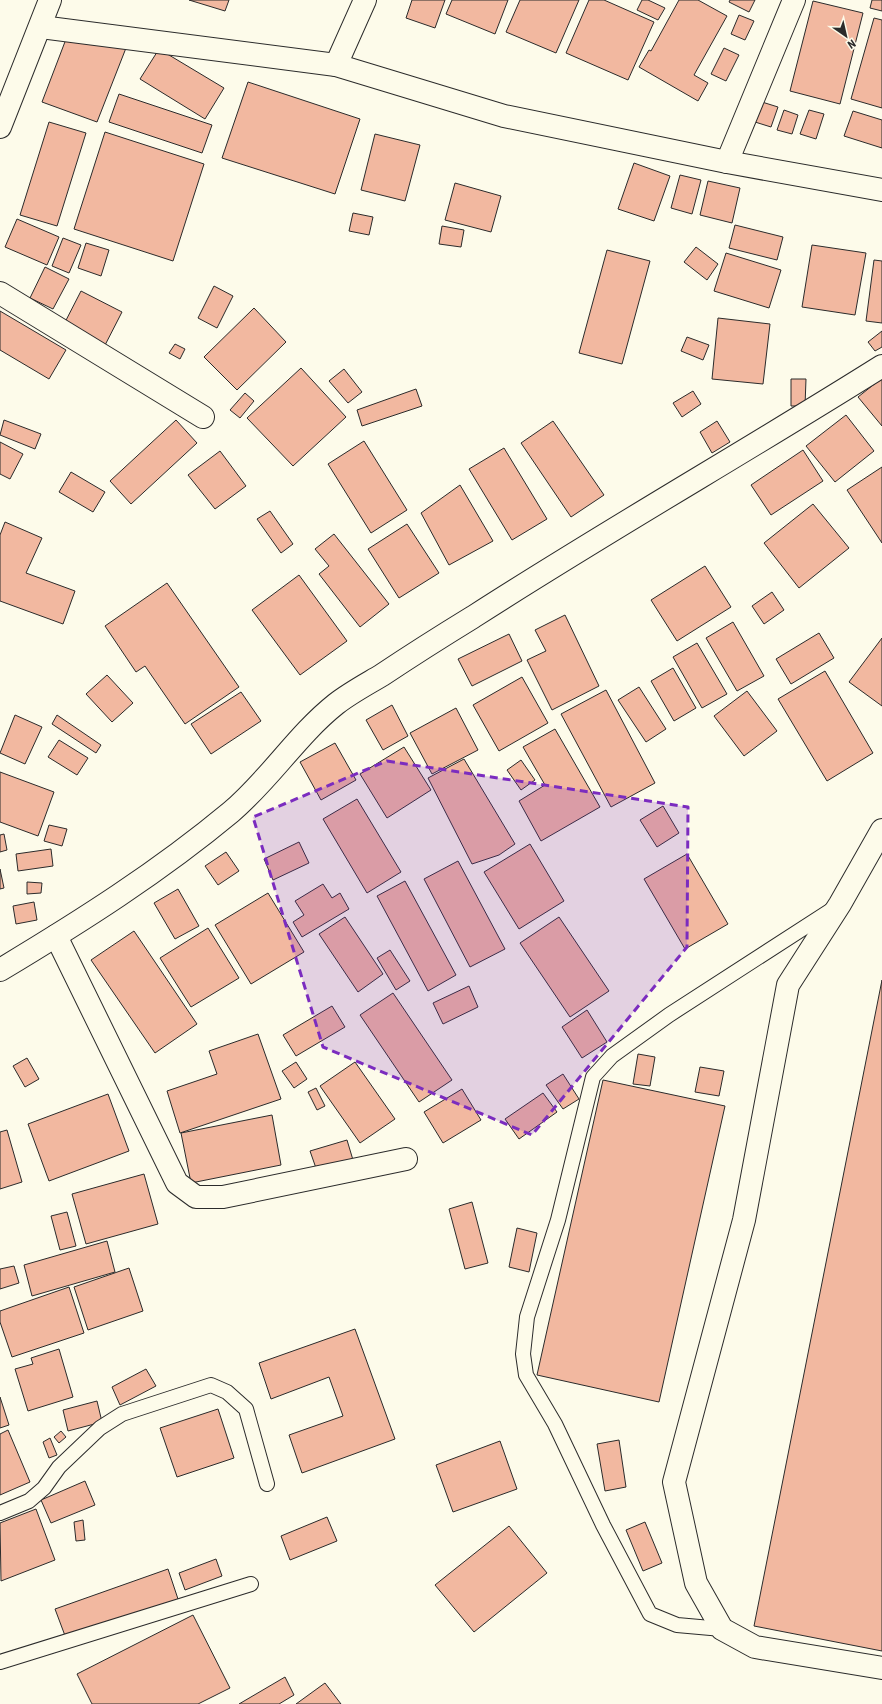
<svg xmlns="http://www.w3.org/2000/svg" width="882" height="1704" font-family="'Roboto Condensed',sans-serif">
<rect width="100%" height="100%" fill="#fdfbea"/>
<!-- building -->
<g fill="#f2b8a0" stroke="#2b2b2b">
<path d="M 189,0 L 229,0 L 225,11 Z"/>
<path d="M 412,0 L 445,0 L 435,28 L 406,18 Z"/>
<path d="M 452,0 L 508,0 L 495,34 L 446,14 Z"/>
<path d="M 520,0 L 579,0 L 556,53 L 506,32 Z"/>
<path d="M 589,0 L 604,0 L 654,22 L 628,80 L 566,53 Z"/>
<path d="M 642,0 L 648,0 L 665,8 L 658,20 L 637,10 Z"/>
<path d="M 679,0 L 698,0 L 727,16 L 694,75 L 708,83 L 698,101 L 639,67 L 649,50 L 651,51 Z"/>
<path d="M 730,0 L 755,0 L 749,12 L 729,2 Z"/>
<path d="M 872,0 L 882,0 L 882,11 L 870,8 Z"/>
<path d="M 813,1 L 863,13 L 840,104 L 790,91 Z"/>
<path d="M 739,15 L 754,21 L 745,40 L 731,34 Z"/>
<path d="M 874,18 L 882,20 L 882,108 L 851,99 Z"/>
<path d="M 71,26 L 126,48 L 97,122 L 42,102 Z"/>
<path d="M 724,48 L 739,55 L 726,81 L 711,74 Z"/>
<path d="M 159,49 L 224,88 L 205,119 L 140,79 Z"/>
<path d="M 248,82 L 360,119 L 335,194 L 222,158 Z"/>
<path d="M 119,94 L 212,125 L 202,153 L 109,122 Z"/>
<path d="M 762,102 L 778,107 L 771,127 L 755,122 Z"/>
<path d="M 784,110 L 798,115 L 792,134 L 777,130 Z"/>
<path d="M 809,110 L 824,114 L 816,139 L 800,134 Z"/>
<path d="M 853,111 L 882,120 L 882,148 L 844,136 Z"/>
<path d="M 49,122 L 86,133 L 57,226 L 20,215 Z"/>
<path d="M 105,132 L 204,164 L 173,261 L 74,229 Z"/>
<path d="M 375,134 L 420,145 L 405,201 L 361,190 Z"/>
<path d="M 634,163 L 670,176 L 654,221 L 618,209 Z"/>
<path d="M 680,175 L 701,180 L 692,214 L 671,208 Z"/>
<path d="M 708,181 L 740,188 L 732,223 L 700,215 Z"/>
<path d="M 455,183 L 501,196 L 491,232 L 445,220 Z"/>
<path d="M 353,213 L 373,217 L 369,235 L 349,231 Z"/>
<path d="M 17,219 L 59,237 L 47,265 L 5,247 Z"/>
<path d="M 735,225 L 783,237 L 777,260 L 729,248 Z"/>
<path d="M 442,226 L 464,230 L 461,247 L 439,244 Z"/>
<path d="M 63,238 L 81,245 L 69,273 L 52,266 Z"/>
<path d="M 86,243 L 109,250 L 101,276 L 78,268 Z"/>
<path d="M 812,245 L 866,253 L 855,315 L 802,307 Z"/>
<path d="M 696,247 L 718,264 L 707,280 L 684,262 Z"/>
<path d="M 607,250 L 650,261 L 622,364 L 579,353 Z"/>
<path d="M 726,253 L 781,270 L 769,308 L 714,291 Z"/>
<path d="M 874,260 L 882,261 L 882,323 L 866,321 Z"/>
<path d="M 45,267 L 69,279 L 53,309 L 30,298 Z"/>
<path d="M 214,286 L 233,296 L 217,328 L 198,318 Z"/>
<path d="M 81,291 L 122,312 L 102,351 L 61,330 Z"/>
<path d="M 254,308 L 286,342 L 237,390 L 204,357 Z"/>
<path d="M 0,311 L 66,350 L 49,379 L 0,350 Z"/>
<path d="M 718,318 L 770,324 L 763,384 L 712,379 Z"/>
<path d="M 882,331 L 882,347 L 875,351 L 868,342 Z"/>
<path d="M 687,337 L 709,345 L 703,360 L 681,351 Z"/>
<path d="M 175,344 L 185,349 L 180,359 L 169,353 Z"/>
<path d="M 301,368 L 346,417 L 293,466 L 247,418 Z"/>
<path d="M 344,369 L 362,392 L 348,403 L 329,381 Z"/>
<path d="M 882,378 L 882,426 L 858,397 Z"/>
<path d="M 791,379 L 806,379 L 805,406 L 791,406 Z"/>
<path d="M 416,389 L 422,406 L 362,426 L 357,410 Z"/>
<path d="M 693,391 L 701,404 L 682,417 L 673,403 Z"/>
<path d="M 245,393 L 254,401 L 240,418 L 230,410 Z"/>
<path d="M 846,415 L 874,451 L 835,482 L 806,446 Z"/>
<path d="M 4,420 L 41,434 L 35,449 L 0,435 Z"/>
<path d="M 176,420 L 197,443 L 131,504 L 110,481 Z"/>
<path d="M 553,421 L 604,495 L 571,517 L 521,443 Z"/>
<path d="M 717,421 L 730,442 L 712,453 L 700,432 Z"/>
<path d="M 364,441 L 407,510 L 371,533 L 328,464 Z"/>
<path d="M 0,442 L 23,454 L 10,479 L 0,474 Z"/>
<path d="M 504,448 L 547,519 L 512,540 L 469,469 Z"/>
<path d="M 803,450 L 823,481 L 771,515 L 751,485 Z"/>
<path d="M 220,451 L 246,486 L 215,509 L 188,475 Z"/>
<path d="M 882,467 L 882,543 L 847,490 Z"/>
<path d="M 71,472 L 105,492 L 93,512 L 59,492 Z"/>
<path d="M 460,485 L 493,541 L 449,565 L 421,513 Z"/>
<path d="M 813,504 L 849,548 L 799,588 L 764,543 Z"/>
<path d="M 270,511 L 293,544 L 281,553 L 257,519 Z"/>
<path d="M 5,522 L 42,538 L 26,573 L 75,591 L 63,624 L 0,601 L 0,535 Z"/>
<path d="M 407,524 L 439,573 L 399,598 L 368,549 Z"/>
<path d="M 334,534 L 389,604 L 360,627 L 319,574 L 329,566 L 315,549 Z"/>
<path d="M 705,566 L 731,607 L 677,641 L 651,600 Z"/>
<path d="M 299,575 L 347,641 L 300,675 L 252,610 Z"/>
<path d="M 167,583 L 239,687 L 185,724 L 145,666 L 136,672 L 105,626 Z"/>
<path d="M 772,592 L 784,610 L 764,624 L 752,606 Z"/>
<path d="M 565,615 L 599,686 L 552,710 L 527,660 L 546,651 L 535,630 Z"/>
<path d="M 733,622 L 764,676 L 737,691 L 706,638 Z"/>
<path d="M 819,633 L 834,658 L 791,684 L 776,659 Z"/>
<path d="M 509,634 L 522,661 L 472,686 L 458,659 Z"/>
<path d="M 882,638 L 882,706 L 849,682 Z"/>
<path d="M 697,643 L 727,694 L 702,708 L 673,657 Z"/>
<path d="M 673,668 L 696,708 L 674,721 L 651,681 Z"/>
<path d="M 825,671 L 873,753 L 827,781 L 778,699 Z"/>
<path d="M 107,675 L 133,703 L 112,722 L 86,694 Z"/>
<path d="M 522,677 L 548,723 L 499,751 L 473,705 Z"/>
<path d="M 639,687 L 666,729 L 646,742 L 618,700 Z"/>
<path d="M 606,690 L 655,783 L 611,807 L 561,714 Z"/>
<path d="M 747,691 L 777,731 L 744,756 L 714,716 Z"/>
<path d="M 241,692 L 261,721 L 211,754 L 191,724 Z"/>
<path d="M 392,705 L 408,736 L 383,750 L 366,720 Z"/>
<path d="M 456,708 L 478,750 L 432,774 L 410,733 Z"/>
<path d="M 15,715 L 42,727 L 25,764 L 0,753 Z"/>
<path d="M 57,715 L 101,745 L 96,753 L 52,724 Z"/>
<path d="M 555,729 L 600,807 L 541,841 L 519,801 L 545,785 L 523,747 Z"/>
<path d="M 59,740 L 88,758 L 77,775 L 48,757 Z"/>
<path d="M 335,743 L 356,780 L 321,800 L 300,762 Z"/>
<path d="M 404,747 L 431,790 L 387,818 L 360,774 Z"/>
<path d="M 464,759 L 515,844 L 499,855 L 472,864 L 428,778 Z"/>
<path d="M 521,760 L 535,780 L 521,790 L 507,770 Z"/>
<path d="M 0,772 L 54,792 L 38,836 L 0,822 Z"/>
<path d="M 357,799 L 401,872 L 367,893 L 323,819 Z"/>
<path d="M 663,806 L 679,833 L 657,847 L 640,820 Z"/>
<path d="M 49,825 L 67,829 L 62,846 L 44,841 Z"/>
<path d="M 4,834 L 7,850 L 0,852 L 0,835 Z"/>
<path d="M 299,842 L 309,863 L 273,880 L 264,859 Z"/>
<path d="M 530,844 L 564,901 L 519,929 L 484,872 Z"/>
<path d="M 51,849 L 53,866 L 18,871 L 16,854 Z"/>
<path d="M 226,852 L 239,871 L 218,885 L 205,866 Z"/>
<path d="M 687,854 L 728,924 L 685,949 L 644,879 Z"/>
<path d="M 458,861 L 505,949 L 470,967 L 424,879 Z"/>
<path d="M 0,869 L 4,888 L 0,889 Z"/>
<path d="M 405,881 L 456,975 L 428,991 L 377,896 Z"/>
<path d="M 27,882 L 42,883 L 41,893 L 27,894 Z"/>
<path d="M 323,884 L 332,898 L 340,893 L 349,909 L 302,937 L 293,922 L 304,915 L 295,901 Z"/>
<path d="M 178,889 L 199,926 L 175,939 L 154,903 Z"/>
<path d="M 268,893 L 304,952 L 251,984 L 215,925 Z"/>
<path d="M 34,902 L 37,920 L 16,924 L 13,906 Z"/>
<path d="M 345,917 L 383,974 L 358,992 L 319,934 Z"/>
<path d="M 559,917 L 609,991 L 570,1017 L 520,943 Z"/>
<path d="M 208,928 L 239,978 L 191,1007 L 160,958 Z"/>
<path d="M 134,931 L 197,1024 L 155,1053 L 91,960 Z"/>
<path d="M 390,950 L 410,981 L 396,990 L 377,958 Z"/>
<path d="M 882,980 L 882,1651 L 754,1626 Z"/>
<path d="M 469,986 L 478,1007 L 443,1024 L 433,1003 Z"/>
<path d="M 393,993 L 452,1080 L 419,1102 L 360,1015 Z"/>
<path d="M 332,1006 L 345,1027 L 296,1056 L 283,1035 Z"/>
<path d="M 587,1010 L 607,1042 L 582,1058 L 562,1027 Z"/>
<path d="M 258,1034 L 281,1099 L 180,1133 L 167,1091 L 217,1074 L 209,1051 Z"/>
<path d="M 638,1054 L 655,1057 L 650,1086 L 633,1084 Z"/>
<path d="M 27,1058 L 39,1079 L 25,1087 L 13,1066 Z"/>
<path d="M 296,1062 L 307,1079 L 294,1088 L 282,1071 Z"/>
<path d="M 355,1062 L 395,1119 L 360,1143 L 320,1086 Z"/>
<path d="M 700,1067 L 724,1071 L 719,1096 L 695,1092 Z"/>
<path d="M 563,1074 L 579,1099 L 563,1109 L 546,1085 Z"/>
<path d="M 603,1080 L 725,1106 L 659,1402 L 537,1375 Z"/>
<path d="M 316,1088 L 325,1106 L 317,1110 L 308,1092 Z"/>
<path d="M 462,1089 L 481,1120 L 443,1143 L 424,1112 Z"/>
<path d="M 543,1093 L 557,1112 L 519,1139 L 505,1119 Z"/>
<path d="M 108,1094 L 129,1151 L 49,1181 L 28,1124 Z"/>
<path d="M 272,1115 L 281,1165 L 191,1183 L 181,1133 Z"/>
<path d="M 7,1130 L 22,1182 L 0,1189 L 0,1132 Z"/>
<path d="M 347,1140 L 353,1160 L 317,1171 L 310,1151 Z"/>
<path d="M 144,1174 L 158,1224 L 86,1244 L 72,1194 Z"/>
<path d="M 472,1202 L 488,1263 L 465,1269 L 449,1209 Z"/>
<path d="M 67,1212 L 76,1246 L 60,1250 L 51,1216 Z"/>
<path d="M 517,1228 L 537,1233 L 529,1272 L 509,1267 Z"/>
<path d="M 107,1241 L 115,1272 L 32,1296 L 24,1265 Z"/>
<path d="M 14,1266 L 19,1283 L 0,1289 L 0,1269 Z"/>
<path d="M 129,1268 L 143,1311 L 88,1330 L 74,1287 Z"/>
<path d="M 69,1287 L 84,1333 L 12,1357 L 0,1322 L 0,1311 Z"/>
<path d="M 355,1329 L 395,1439 L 302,1473 L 289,1435 L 343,1416 L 329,1377 L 271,1399 L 259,1363 Z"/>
<path d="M 59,1349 L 73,1397 L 28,1411 L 15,1369 L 33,1364 L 31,1358 Z"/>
<path d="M 146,1369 L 156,1386 L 120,1405 L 112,1387 Z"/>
<path d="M 0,1397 L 9,1425 L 0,1428 Z"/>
<path d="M 97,1401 L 102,1422 L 68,1431 L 63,1410 Z"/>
<path d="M 218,1409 L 234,1458 L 177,1477 L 160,1428 Z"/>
<path d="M 8,1430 L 30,1482 L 0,1495 L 0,1434 Z"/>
<path d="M 61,1431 L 66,1437 L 59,1443 L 54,1437 Z"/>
<path d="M 50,1438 L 57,1455 L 49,1458 L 43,1442 Z"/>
<path d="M 619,1440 L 626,1487 L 605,1491 L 597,1444 Z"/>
<path d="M 500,1441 L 517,1489 L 453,1512 L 436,1465 Z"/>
<path d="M 85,1481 L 95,1505 L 51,1523 L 41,1500 Z"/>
<path d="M 36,1509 L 55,1560 L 1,1581 L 0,1523 Z"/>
<path d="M 327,1517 L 337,1541 L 290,1560 L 281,1536 Z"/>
<path d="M 83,1520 L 85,1540 L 76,1541 L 74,1522 Z"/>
<path d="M 645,1522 L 662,1563 L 643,1571 L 626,1530 Z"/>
<path d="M 509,1526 L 547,1573 L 474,1632 L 435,1585 Z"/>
<path d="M 216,1559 L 222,1576 L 185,1590 L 179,1573 Z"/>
<path d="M 168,1569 L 179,1602 L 67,1641 L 55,1609 Z"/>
<path d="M 193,1615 L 230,1688 L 198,1704 L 92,1704 L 77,1674 Z"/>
<path d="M 285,1677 L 294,1695 L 279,1704 L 239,1704 Z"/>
<path d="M 325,1683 L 341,1704 L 296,1704 Z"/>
</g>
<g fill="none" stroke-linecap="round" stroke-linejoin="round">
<defs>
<g id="lane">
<path d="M 0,1513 L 29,1501 L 44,1488 L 59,1467 L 100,1428 L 122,1414 L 211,1385 L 227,1392 L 246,1409 L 267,1484"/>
<path d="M 722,1629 L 677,1625 L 650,1614 L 603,1525 L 555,1424 L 526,1375 L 523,1354 L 527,1317 L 558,1220 L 593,1077 L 612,1056 L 669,1015 L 833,909"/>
<path d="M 0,1662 L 251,1584"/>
</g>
<g id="street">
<path d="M 41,27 L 336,65 L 504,116 L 727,162 L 882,190"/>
<path d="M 336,65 L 365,0"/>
<path d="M 727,162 L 794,0"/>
<path d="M 0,293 L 203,417"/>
<path d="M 882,830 L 840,904 L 788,985 L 744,1220 L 674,1482 L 696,1583 L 722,1629 L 755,1647 L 882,1668"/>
<path d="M 56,936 L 177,1183 L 196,1197 L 223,1197 L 406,1159"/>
<path d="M 0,970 C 80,922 159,872 231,812 C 270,779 297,735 336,704 C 350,693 367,684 382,675 C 412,655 442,636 473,617 C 608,530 747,451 882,366"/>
</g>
<path id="primary" d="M 0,127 L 50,0"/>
</defs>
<!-- lane casing -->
<use href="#lane" stroke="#2b2b2b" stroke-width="16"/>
<!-- street casing -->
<use href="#street" stroke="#2b2b2b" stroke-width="24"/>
<!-- primary casing -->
<use href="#primary" stroke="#2b2b2b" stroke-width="24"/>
<!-- lane -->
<use href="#lane" stroke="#fdfbea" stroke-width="14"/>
<!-- street -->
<use href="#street" stroke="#fdfbea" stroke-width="22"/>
<!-- primary -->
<use href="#primary" stroke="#fdfbea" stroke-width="22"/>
</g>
<!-- marked area -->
<path fill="#7b2cbf" fill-opacity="0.2" stroke="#7b2cbf" stroke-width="3" stroke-dasharray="8 5" stroke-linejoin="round" d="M 387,761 L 688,807 L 687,947 L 532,1135 L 323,1047 L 253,817 Z"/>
<!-- north arrow -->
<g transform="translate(846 36) rotate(146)" stroke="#fdfbea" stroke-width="3" paint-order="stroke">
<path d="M0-3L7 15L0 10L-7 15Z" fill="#2b2b2b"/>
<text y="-6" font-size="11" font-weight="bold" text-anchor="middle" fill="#2b2b2b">N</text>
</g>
</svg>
